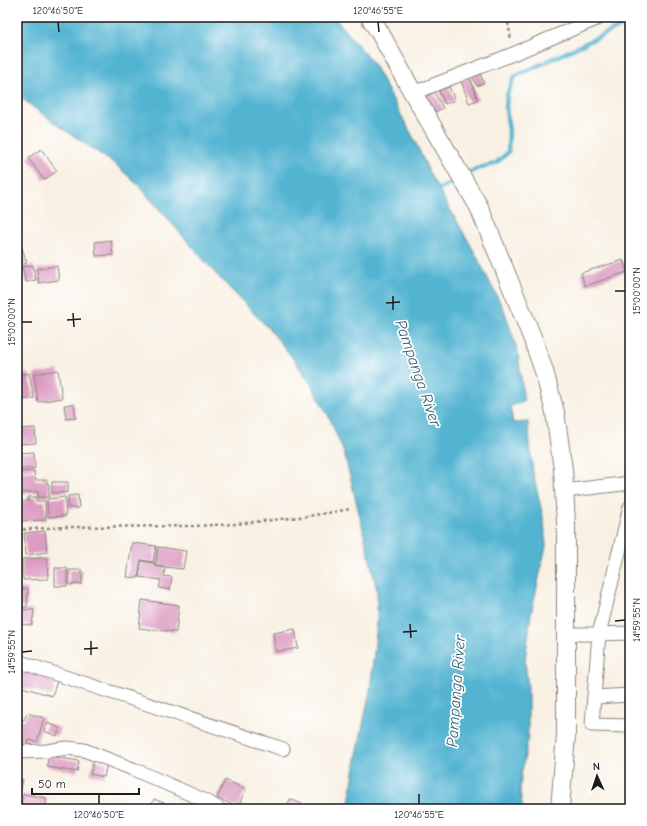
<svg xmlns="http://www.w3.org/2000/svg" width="647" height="826" font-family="'Comic Neue',sans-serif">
<rect width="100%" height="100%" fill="#fff"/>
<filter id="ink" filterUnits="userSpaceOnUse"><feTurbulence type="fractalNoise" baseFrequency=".025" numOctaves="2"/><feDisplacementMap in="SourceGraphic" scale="8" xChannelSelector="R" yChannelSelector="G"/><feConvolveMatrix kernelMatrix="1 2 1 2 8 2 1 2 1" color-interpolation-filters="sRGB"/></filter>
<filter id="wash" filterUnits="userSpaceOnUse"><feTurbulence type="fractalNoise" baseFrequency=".012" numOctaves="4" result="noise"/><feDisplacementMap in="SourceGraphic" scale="16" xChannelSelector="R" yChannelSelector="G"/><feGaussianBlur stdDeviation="0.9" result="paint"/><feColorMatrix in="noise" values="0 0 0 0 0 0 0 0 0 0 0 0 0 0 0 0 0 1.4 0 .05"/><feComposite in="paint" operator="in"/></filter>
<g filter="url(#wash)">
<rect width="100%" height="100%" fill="#f8f0e2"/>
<!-- water -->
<path fill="#52b4d1" stroke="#376876" d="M 17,17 L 334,17 L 373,63 L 413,137 L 431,176 L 474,251 L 505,312 L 518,352 L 524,402 L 510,406 L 513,423 L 528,422 L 533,473 L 544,521 L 546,546 L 531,614 L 525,661 L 528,687 L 528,738 L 521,777 L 520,792 L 523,809 L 348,809 L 356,759 L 370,690 L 377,623 L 377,591 L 362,525 L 344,453 L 330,419 L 312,386 L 292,357 L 270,330 L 216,274 L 139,186 L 115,164 L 56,124 L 17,95 Z"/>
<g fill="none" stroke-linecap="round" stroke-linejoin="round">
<!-- stream -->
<g stroke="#52b4d1" stroke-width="4.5">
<path d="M 465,175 L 476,169 L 494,164 L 502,158 L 508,152 L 509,131 L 506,108 L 507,95 L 514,77 L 630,22"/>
<path d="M 433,192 L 459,179"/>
</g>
</g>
<g id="blocks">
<!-- building -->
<g fill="#dc9cc1">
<path d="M 477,66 L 484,83 L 477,86 L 469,69 Z"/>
<path d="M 470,77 L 478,100 L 469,103 L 461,80 Z"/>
<path d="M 449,87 L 455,100 L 445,104 L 439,91 Z"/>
<path d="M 434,92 L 443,108 L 433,113 L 424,98 Z"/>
<path d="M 41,149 L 57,171 L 44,180 L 28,158 Z"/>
<path d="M 111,240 L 113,255 L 96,256 L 95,242 Z"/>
<path d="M 21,245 L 27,263 L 17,266 L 17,246 Z"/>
<path d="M 623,260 L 627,272 L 585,286 L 581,273 Z"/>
<path d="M 33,265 L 36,280 L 26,282 L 22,267 Z"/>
<path d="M 57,266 L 59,280 L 39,283 L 37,269 Z"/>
<path d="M 58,370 L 62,398 L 38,402 L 34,374 Z"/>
<path d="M 29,373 L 34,398 L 17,401 L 17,376 Z"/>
<path d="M 74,404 L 76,418 L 66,419 L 64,405 Z"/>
<path d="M 35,428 L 36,443 L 17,444 L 17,429 Z"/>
<path d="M 34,452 L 35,468 L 17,470 L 17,453 Z"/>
<path d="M 34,471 L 35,480 L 47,480 L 47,484 L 49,484 L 49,497 L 38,497 L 38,492 L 19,493 L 19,490 L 17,490 L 18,472 Z"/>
<path d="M 52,482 L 68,482 L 68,492 L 52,493 Z"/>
<path d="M 78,495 L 79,508 L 68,508 L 68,496 Z"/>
<path d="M 28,497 L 36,497 L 36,501 L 45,501 L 46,520 L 17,521 L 17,502 L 28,501 Z"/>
<path d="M 65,497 L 66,516 L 48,517 L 47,499 Z"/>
<path d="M 45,531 L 47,552 L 26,555 L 24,533 Z"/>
<path d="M 132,543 L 156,546 L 153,562 L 141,560 L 138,578 L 127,577 Z"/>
<path d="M 158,547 L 186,551 L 183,569 L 155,566 Z"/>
<path d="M 47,558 L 48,579 L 23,580 L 22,559 Z"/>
<path d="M 141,561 L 154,563 L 154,566 L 165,568 L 164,576 L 172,577 L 170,590 L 159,588 L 161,580 L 139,577 Z"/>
<rect x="55" y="568" width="12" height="18"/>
<path d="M 69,570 L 82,570 L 82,584 L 69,585 Z"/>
<path d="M 17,588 L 28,589 L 27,607 L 17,607 Z"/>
<path d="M 142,600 L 179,605 L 176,632 L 139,628 Z"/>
<path d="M 17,609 L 34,610 L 32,625 L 17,624 Z"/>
<path d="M 295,629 L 298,648 L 276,652 L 273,633 Z"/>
<path d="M 24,668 L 58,678 L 52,696 L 19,686 Z"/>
<path d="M 27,713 L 44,718 L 37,742 L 29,740 L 27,750 L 17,747 L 17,718 L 24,720 Z"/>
<path d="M 47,723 L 60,728 L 57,736 L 44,731 Z"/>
<path d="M 48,756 L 79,761 L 77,772 L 47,767 Z"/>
<path d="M 94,760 L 107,763 L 104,777 L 90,774 Z"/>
<path d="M 17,779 L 23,780 L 19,798 L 17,798 Z"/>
<path d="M 225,780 L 246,789 L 238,807 L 217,798 Z"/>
<path d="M 23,794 L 47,798 L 45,809 L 21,809 Z"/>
<path d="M 154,799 L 171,806 L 170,809 L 150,809 Z"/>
<path d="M 290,799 L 314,809 L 286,809 Z"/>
</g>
</g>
</g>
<g filter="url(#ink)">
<use href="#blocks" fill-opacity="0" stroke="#8a867f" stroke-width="1"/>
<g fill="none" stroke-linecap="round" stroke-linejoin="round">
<defs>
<g id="street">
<path d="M 413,93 L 513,54 L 601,17"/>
<path d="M 564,491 L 630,483"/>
<path d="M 630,507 L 599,634 L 630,633"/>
<path d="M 566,634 L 599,634 L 594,697 L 630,695"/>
<path d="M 17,661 L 283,749"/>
<path d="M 594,697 L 592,725 L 630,726"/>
<path d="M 17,752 L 47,751 L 67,748 L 84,750 L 133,769 L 208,802 L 219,809"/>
</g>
<path id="secondary" d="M 370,17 L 380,33 L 413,93 L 479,207 L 532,337 L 544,371 L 555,412 L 563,469 L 566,524 L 566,735 L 560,809"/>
</defs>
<!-- street casing -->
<use href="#street" stroke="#8a867f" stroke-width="15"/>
<!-- secondary casing -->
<use href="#secondary" stroke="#8a867f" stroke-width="20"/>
<!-- path -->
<g stroke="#8a867f" stroke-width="2.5" stroke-dasharray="3 3" stroke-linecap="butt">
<path d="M 507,17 L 511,40"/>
<path d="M 17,530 L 64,527 L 193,526 L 236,524 L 309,516 L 351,509"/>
</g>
<!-- street -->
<use href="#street" stroke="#fff" stroke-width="13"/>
<!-- secondary -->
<use href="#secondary" stroke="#fff" stroke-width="18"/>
</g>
</g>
<!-- ticks -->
<path fill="none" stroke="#1c1c1c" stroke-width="1.5" d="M 58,22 L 59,32M 378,22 L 379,32M 615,291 L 625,291M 393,296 L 393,310M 386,303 L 400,302M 73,313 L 74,327M 67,320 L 81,319M 22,322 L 32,322M 615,621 L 625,620M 410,624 L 411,638M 403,632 L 417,631M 91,641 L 91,655M 84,649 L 98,648M 22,652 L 32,651M 99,794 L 99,804M 419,794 L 419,804"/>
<g text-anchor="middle" stroke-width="3.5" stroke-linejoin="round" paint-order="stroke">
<!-- water labels -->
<g font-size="16" font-style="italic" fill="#34606d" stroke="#fff">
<text transform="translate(419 373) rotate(71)" y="6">Pampanga River</text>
<text transform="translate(455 691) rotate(-86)" y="6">Pampanga River</text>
</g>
</g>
<!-- margin -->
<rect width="647" height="826" fill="none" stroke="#fff" stroke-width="44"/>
<!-- north arrow -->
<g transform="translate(597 776) rotate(357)" stroke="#ffffff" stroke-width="3" paint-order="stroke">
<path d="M0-3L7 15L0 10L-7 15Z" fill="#1c1c1c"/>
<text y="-6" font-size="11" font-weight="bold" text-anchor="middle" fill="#1c1c1c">N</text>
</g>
<!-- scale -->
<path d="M32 788v6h107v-6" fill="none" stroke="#1c1c1c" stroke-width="2"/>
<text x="38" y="788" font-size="12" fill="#1c1c1c" stroke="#ffffff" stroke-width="3" paint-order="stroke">50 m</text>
<rect x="22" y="22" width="603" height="782" fill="none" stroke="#1c1c1c" stroke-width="1.5"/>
<g font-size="10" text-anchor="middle" fill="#1c1c1c">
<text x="58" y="14">120°46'50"E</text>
<text x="378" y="14">120°46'55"E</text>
<text transform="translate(636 291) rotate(-90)" y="4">15°00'00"N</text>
<text transform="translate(11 322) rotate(-90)" y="4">15°00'00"N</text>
<text transform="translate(636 620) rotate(-90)" y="4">14°59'55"N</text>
<text transform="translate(11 652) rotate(-90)" y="4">14°59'55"N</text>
<text x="99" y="818">120°46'50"E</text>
<text x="419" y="818">120°46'55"E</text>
</g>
</svg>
